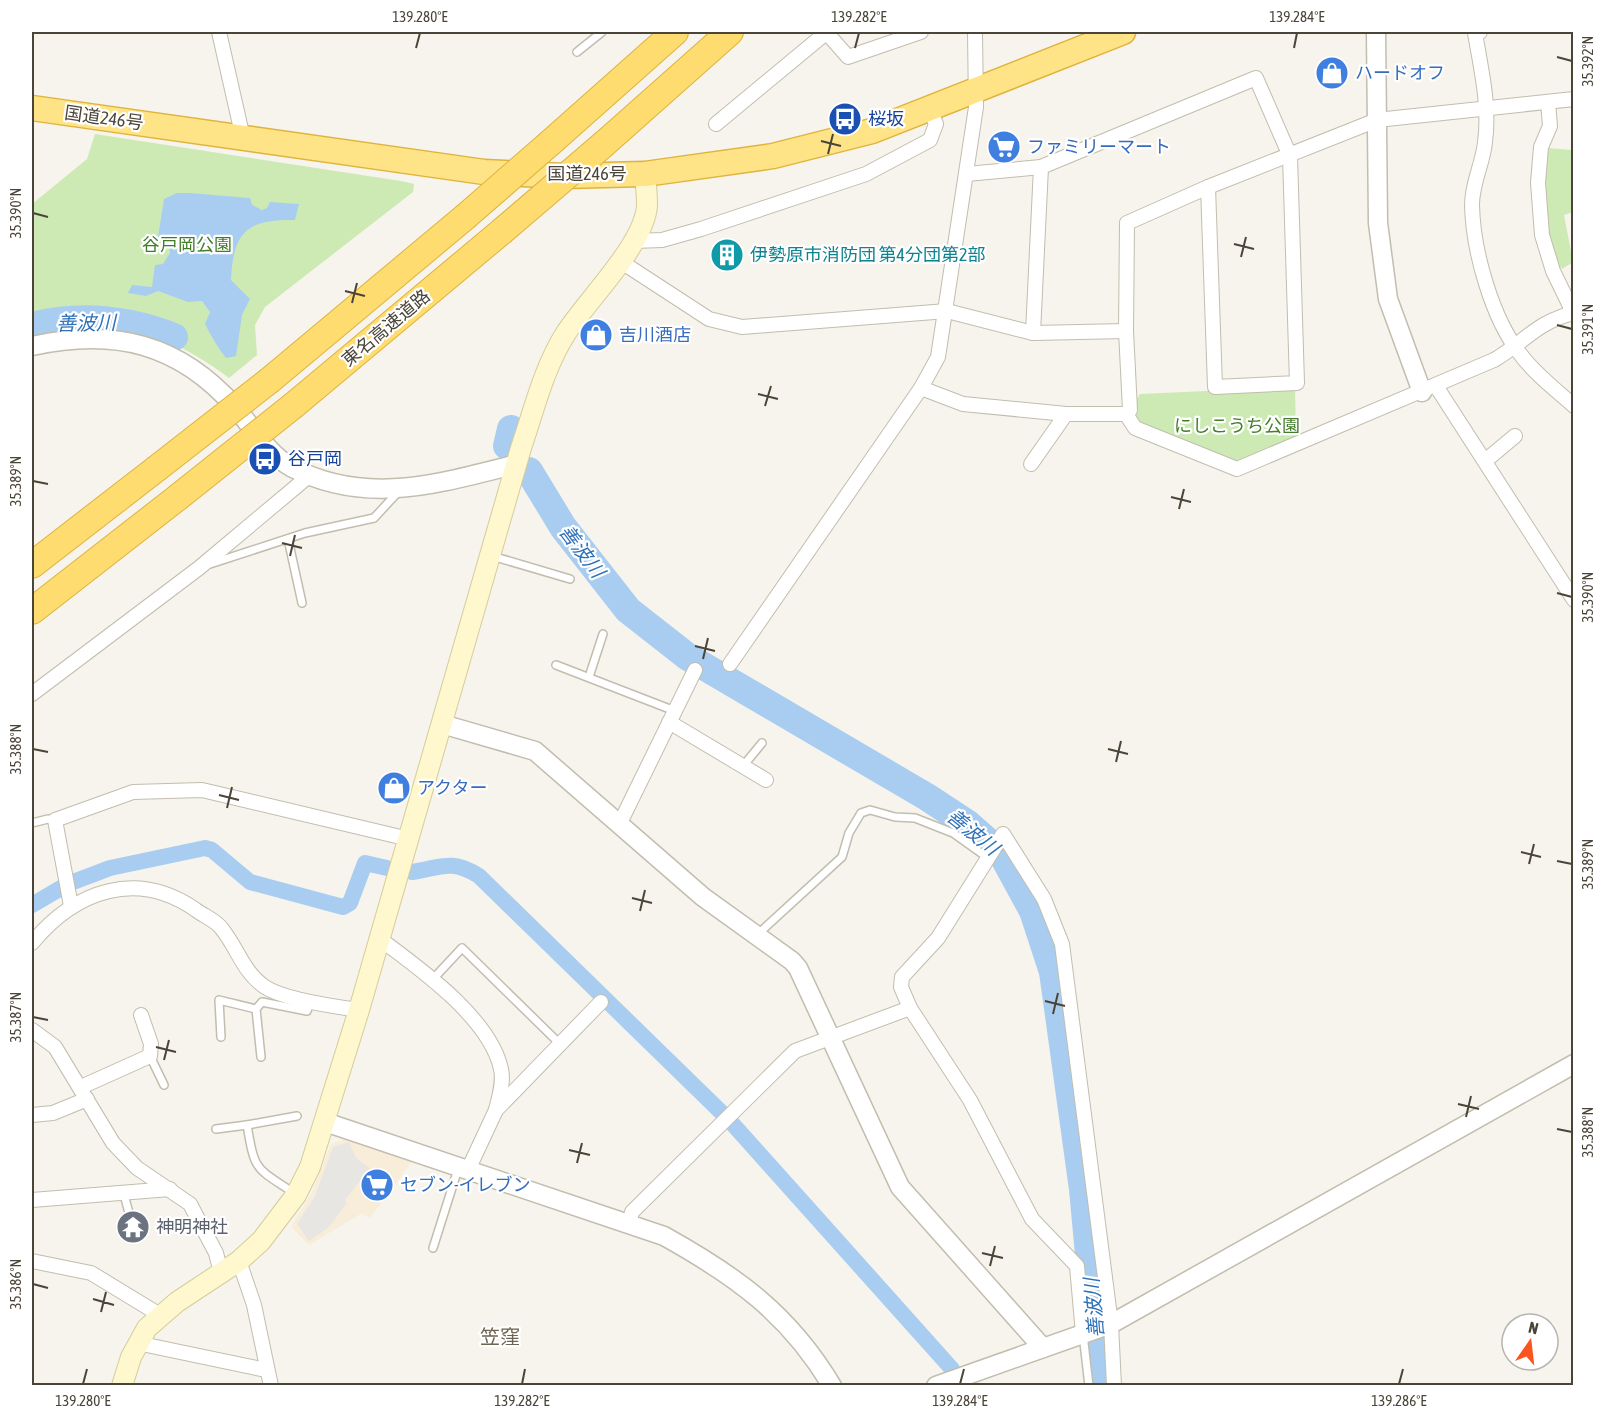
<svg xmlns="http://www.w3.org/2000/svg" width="1605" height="1417" font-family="'Asap Condensed','Noto Sans JP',sans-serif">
<rect width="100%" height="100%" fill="#f6f4ec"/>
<!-- commercial -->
<path fill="#f7edd8" d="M 348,1138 L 412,1161 L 370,1218 L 362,1213 L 309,1245 L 291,1227 L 312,1193 L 331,1144 Z"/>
<!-- green -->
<g fill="#cdeab5">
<path d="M 95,134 L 401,181 L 414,184 L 413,192 L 265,307 L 255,325 L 257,355 L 229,378 C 164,329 111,318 32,333 L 32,204 L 87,159 Z"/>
<path d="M 1547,148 L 1573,150 L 1573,212 L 1564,215 L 1573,262 L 1562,269 C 1536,242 1543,183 1547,148 Z"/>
<path d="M 1295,387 L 1296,440 L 1236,466 L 1135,421 L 1134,404 L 1140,394 Z"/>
</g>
<!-- parking -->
<path fill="#e8e6e3" d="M 349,1142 L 356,1158 L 370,1168 L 345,1200 L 347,1203 L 329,1227 L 309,1241 L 297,1224 L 315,1196 L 333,1147 Z"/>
<!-- water -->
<path fill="#a9cdf1" d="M 190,193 L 250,198 L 252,205 L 262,210 L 267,208 L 270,202 L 299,204 L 295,220 C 247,219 233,232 231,280 L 250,299 L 242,315 L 236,356 L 226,358 C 218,348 211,336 205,324 L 210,312 L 202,301 L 188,302 L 158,291 L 146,296 L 128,293 L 132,285 L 152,287 L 155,265 L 163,264 L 170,253 L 169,245 L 158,237 L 164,199 L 177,193 Z"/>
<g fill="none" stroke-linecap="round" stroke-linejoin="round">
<!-- canal -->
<g stroke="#a9cdf1" stroke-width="16">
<path d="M 412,872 C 442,867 452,859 479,876 L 721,1112"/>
<path d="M 73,882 L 110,868 L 205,848 L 212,850 L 250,882 L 343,907 L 350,903 L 365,863 L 387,868"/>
<path d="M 32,905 L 61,888"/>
<path d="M 730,1121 L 952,1369"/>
</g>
<!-- river -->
<g stroke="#a9cdf1" stroke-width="28">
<path d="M 32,326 C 79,314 128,319 174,337"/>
<path d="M 507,446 L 511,429"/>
<path d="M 529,471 L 563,527 L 628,610 L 688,657 L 927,797 L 968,824 L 1002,854 L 1033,911 L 1053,972 L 1083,1189 L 1101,1386"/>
</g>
<defs>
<g id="service">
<path d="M 577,52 L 602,32"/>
<path d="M 288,539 L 302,603"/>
<path d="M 492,556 L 570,579"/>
<path d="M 210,564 L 305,533 L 374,518 L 399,491"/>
<path d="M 556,665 L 675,711"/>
<path d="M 589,677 L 603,634"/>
<path d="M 743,766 L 762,743"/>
<path d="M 32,823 L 48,819 L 55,820"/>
<path d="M 758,934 L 842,857 L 849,833 L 861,813 L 870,810 L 895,817 L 915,818 L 953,833 L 988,858"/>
<path d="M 433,979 L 462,948 L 560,1044"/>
<path d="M 221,1037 L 219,1000 L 256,1009"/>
<path d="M 150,1056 L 164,1085"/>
<path d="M 261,1057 L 256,1009 L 262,1002 L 307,1011 L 311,1001"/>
<path d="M 216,1129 L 247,1125"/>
<path d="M 123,1191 L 131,1220"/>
<path d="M 294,1193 C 255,1167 255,1172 247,1125 L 297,1116"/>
<path d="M 433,1248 L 458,1169"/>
<path d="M 1083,1334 L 1089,1386"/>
</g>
<g id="minor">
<path d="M 219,32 L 243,138"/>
<path d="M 826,32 L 848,57 L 921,32"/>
<path d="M 1480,32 L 1475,33 C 1481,69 1490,106 1485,142 C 1483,164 1472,182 1472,205 C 1473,251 1492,319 1521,355 C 1535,374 1556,390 1574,406"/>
<path d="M 1548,102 L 1550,126 L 1541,147 L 1538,183 L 1542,235 L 1553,271 L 1570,306 L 1570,314"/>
<path d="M 716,124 L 827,32"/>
<path d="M 967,174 L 1041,167 L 1256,78 L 1290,156 L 1297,383 L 1215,387 L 1208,187"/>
<path d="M 633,241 L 662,240 L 701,229 L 866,174 L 930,140 L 936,124 L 930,110"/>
<path d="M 620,261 L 709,319 L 742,327 L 947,311 L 1033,333 L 1126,331"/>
<path d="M 1033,333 L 1041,167"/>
<path d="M 1436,386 L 1574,600"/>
<path d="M 921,388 L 963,404 L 1066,414 L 1126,414"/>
<path d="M 1126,414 L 1130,410 L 1126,331 L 1127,223 L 1208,187 L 1377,120 L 1574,99"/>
<path d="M 1126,414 L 1135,428 L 1237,469 L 1494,360 C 1525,342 1536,322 1574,313"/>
<path d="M 1485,461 L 1515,436"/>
<path d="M 1031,464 L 1066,414"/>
<path d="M 730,664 L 921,388 L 938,357 L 976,107 L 975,32"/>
<path d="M 32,694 L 199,568 L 310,475"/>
<path d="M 669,722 L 766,780"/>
<path d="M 619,825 L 695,670"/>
<path d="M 71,906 L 55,820 L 133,792 L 202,790 L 409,839"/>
<path d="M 380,939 C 419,968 490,1018 501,1069 C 504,1082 499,1097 496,1110"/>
<path d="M 32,943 C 76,890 137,869 196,910 C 204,916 217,921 222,929 C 238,949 243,972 265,987 C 283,999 337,1007 359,1010"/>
<path d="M 32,1030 L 55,1047 L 113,1143 L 137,1168 L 190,1204 L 216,1253 L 221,1273"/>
<path d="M 81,1087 L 150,1056 L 151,1044 L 141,1015"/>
<path d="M 32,1115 L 53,1113 L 87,1099"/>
<path d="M 468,1170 L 496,1110 L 601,1002"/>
<path d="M 32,1200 L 170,1189"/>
<path d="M 629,1223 L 632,1212 L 795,1051 L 910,1008"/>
<path d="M 32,1261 L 91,1273 L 160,1315"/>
<path d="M 239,1261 L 254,1305 L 271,1386"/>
<path d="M 1083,1334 L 1077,1266 L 1032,1219 L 970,1100 L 910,1008 L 901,987 L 902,977 L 938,938 L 1003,834 L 1044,899 L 1062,944 L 1111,1324 L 1114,1386"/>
<path d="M 137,1343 L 266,1370"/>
</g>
<g id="tertiary">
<path d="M 1376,32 L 1378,223 L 1388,299 L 1422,392"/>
<path d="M 32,346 C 114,328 179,343 236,408 C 252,427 269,455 291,467 C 367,507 440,483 517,464"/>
<path d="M 442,724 L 535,751 L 703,897 L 792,961 L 798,968 L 900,1187 L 1043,1348"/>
<path d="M 325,1122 L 664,1236 C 736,1276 789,1314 832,1386"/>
<path d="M 936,1386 L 1111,1324 L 1574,1064"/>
</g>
<path id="secondary" d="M 122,1386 L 131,1357 L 147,1328 L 177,1302 L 239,1261 L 261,1241 L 296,1195 L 310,1167 L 359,1010 L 521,448 C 534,410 544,367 566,333 C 587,300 644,245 647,206 C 647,196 646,184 645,174"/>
<path id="trunk" d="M 32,108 L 484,172 L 563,176 L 645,174 L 773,156 L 872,131 L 1123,32"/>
<g id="motorway">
<path d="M 550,143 L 675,32"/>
<path d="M 605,143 L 730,32"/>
<path d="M 270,380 L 465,217"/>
<path d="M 294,405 L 501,232"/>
<path d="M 32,565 L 156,469"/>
<path d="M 32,611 L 177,498"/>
</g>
</defs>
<!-- service casing -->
<use href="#service" stroke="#c2bdae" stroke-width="10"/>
<!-- minor casing -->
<use href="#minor" stroke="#c2bdae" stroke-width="16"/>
<!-- tertiary casing -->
<use href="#tertiary" stroke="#c2bdae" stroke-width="21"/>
<!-- secondary casing -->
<use href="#secondary" stroke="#d5cc9b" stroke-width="22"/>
<!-- trunk casing -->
<use href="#trunk" stroke="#dfb33d" stroke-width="27"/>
<!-- motorway casing -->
<use href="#motorway" stroke="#dfb33d" stroke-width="28"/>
<!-- service -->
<use href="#service" stroke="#fff" stroke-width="7"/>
<!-- minor -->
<use href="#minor" stroke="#fff" stroke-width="14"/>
<!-- tertiary -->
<use href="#tertiary" stroke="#fff" stroke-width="18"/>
<!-- secondary -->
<use href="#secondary" stroke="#fff7cd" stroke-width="20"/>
<!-- trunk -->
<use href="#trunk" stroke="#fee486" stroke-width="24"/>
<!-- motorway -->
<use href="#motorway" stroke="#fedc6f" stroke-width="26"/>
<defs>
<g id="motorway-bridge">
<path d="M 465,217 L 550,143"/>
<path d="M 501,232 L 605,143"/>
<path d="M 156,469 L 270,380"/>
<path d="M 177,498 L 294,405"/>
</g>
</defs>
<!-- motorway-bridge casing -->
<use href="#motorway-bridge" stroke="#dfb33d" stroke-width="28" stroke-linecap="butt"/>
<!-- motorway-bridge -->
<use href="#motorway-bridge" stroke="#fedc6f" stroke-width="26"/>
</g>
<!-- ticks -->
<path fill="none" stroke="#4b4539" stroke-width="2" d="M 416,48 L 420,33M 855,48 L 859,33M 1294,48 L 1297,33M 1557,57 L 1572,61M 821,141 L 841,146M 828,154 L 833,134M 33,213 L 48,217M 1234,244 L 1254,249M 1241,257 L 1246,237M 345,291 L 365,296M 352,303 L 357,283M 1557,325 L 1572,329M 758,394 L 778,399M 765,406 L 771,386M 33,481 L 48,484M 1171,497 L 1191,502M 1179,509 L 1184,489M 282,543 L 302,548M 290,556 L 295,535M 1557,593 L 1572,597M 695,646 L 715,651M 703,659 L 708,638M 33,749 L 48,752M 1108,749 L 1128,754M 1116,762 L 1121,741M 219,795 L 239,800M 227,808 L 232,787M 1521,852 L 1541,857M 1557,861 L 1572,864M 1529,864 L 1534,844M 632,898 L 652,903M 640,911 L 645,890M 1045,1001 L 1065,1006M 1053,1014 L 1058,993M 33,1017 L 48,1020M 156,1047 L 176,1052M 164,1060 L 169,1040M 1458,1104 L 1479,1109M 1466,1117 L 1471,1096M 1557,1129 L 1572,1132M 569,1150 L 590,1155M 577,1163 L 582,1143M 982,1253 L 1003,1258M 990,1266 L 995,1246M 33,1284 L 48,1288M 93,1299 L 114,1305M 101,1312 L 106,1292M 83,1384 L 87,1369M 522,1384 L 525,1369M 960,1384 L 964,1369M 1399,1384 L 1403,1369"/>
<!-- icons -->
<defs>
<symbol id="shop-disc" viewBox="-11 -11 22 22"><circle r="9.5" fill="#3f7fe0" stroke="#fff"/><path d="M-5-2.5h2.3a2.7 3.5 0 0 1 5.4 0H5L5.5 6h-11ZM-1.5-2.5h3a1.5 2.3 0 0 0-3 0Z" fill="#fff"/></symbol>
<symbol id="bus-disc" viewBox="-11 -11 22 22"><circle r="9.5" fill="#1a4fb4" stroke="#fff"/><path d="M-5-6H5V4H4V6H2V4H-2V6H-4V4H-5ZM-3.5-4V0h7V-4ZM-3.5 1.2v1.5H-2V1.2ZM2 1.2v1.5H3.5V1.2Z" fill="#fff"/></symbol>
<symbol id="supermarket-disc" viewBox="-11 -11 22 22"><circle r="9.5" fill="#3f7fe0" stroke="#fff"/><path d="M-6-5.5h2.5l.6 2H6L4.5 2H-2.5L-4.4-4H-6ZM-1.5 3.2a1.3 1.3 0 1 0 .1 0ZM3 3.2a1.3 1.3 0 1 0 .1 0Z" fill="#fff"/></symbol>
<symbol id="building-disc" viewBox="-11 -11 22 22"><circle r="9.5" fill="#0f9aa8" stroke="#fff"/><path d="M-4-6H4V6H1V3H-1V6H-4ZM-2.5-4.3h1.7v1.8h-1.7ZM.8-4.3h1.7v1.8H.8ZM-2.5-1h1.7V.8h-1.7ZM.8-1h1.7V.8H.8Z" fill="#fff"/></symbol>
<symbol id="temple-disc" viewBox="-11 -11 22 22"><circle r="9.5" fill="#6b7280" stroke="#fff"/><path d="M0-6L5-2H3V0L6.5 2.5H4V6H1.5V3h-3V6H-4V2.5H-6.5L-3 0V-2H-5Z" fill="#fff"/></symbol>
</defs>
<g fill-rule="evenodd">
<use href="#shop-disc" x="1313" y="54" width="38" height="38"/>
<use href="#bus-disc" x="826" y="100" width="38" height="38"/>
<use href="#supermarket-disc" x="985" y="128" width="38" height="38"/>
<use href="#building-disc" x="708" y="236" width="38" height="38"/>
<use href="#shop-disc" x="577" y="316" width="38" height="38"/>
<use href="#bus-disc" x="246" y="440" width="38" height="38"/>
<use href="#shop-disc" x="375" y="769" width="38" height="38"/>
<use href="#supermarket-disc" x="358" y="1166" width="38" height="38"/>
<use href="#temple-disc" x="114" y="1208" width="38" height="38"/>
</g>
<g text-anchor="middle" stroke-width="4.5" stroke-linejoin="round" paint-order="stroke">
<!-- shop labels -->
<g font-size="18" fill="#366cbe" stroke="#fff" text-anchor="start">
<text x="1355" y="79">ハードオフ</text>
<text x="1027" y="153">ファミリーマート</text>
<text x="619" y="341">吉川酒店</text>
<text x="417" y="794">アクター</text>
<text x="400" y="1191">セブン-イレブン</text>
</g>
<!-- street labels -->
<g font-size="18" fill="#4b4539" stroke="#fff">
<text transform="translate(104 118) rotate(8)" y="6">国道246号</text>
<text x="587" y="180">国道246号</text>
<text transform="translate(386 328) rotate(-40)" y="6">東名高速道路</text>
</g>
<!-- transit labels -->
<g font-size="18" fill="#164399" stroke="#fff" text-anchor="start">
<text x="868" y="125">桜坂</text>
<text x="288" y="465">谷戸岡</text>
</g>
<!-- park labels -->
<g font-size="18" fill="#427e2a" stroke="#fff">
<text x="187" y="251">谷戸岡公園</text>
<text x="1237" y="432">にしこうち公園</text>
</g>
<!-- culture labels -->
<g font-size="18" fill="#0d838f" stroke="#fff" text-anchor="start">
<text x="750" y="261">伊勢原市消防団 第4分団第2部</text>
</g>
<!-- worship labels -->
<g font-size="18" fill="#5b616d" stroke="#fff" text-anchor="start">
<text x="156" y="1233">神明神社</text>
</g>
<!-- water labels -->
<g font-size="20" font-style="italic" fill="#3072b9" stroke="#fff">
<text transform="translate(86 323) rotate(-1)" y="7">善波川</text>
<text transform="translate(582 551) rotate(53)" y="7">善波川</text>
<text transform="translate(973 832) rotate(39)" y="7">善波川</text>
<text transform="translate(1094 1308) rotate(-95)" y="7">善波川</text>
</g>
<!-- neighbourhood labels -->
<g font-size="20" fill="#6e6550" stroke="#fff">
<text x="500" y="1344">笠窪</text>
</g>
</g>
<!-- border -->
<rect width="1605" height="1417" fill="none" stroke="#ffffff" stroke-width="66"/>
<!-- north arrow -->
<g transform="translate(1530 1342) rotate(14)"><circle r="28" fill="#ffffff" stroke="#b7b5b0" stroke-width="1.5"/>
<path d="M0-4.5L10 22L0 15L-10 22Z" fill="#fa551e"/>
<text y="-9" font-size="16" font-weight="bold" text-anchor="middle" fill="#4b4539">N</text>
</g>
<rect x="33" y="33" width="1539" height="1351" fill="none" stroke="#4b4539" stroke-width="2"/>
<g font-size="15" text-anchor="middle" fill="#4b4539">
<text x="420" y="22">139.280°E</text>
<text x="859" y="22">139.282°E</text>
<text x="1297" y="22">139.284°E</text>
<text transform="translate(1588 61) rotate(-90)" y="5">35.392°N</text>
<text transform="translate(16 213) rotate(-90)" y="5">35.390°N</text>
<text transform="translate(1588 329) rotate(-90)" y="5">35.391°N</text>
<text transform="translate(16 481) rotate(-90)" y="5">35.389°N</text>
<text transform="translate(1588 597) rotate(-90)" y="5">35.390°N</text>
<text transform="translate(16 749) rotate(-90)" y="5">35.388°N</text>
<text transform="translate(1588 864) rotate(-90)" y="5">35.389°N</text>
<text transform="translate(16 1017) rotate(-90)" y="5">35.387°N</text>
<text transform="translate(1588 1132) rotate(-90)" y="5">35.388°N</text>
<text transform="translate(16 1284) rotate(-90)" y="5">35.386°N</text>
<text x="83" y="1406">139.280°E</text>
<text x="522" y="1406">139.282°E</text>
<text x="960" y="1406">139.284°E</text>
<text x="1399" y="1406">139.286°E</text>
</g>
</svg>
